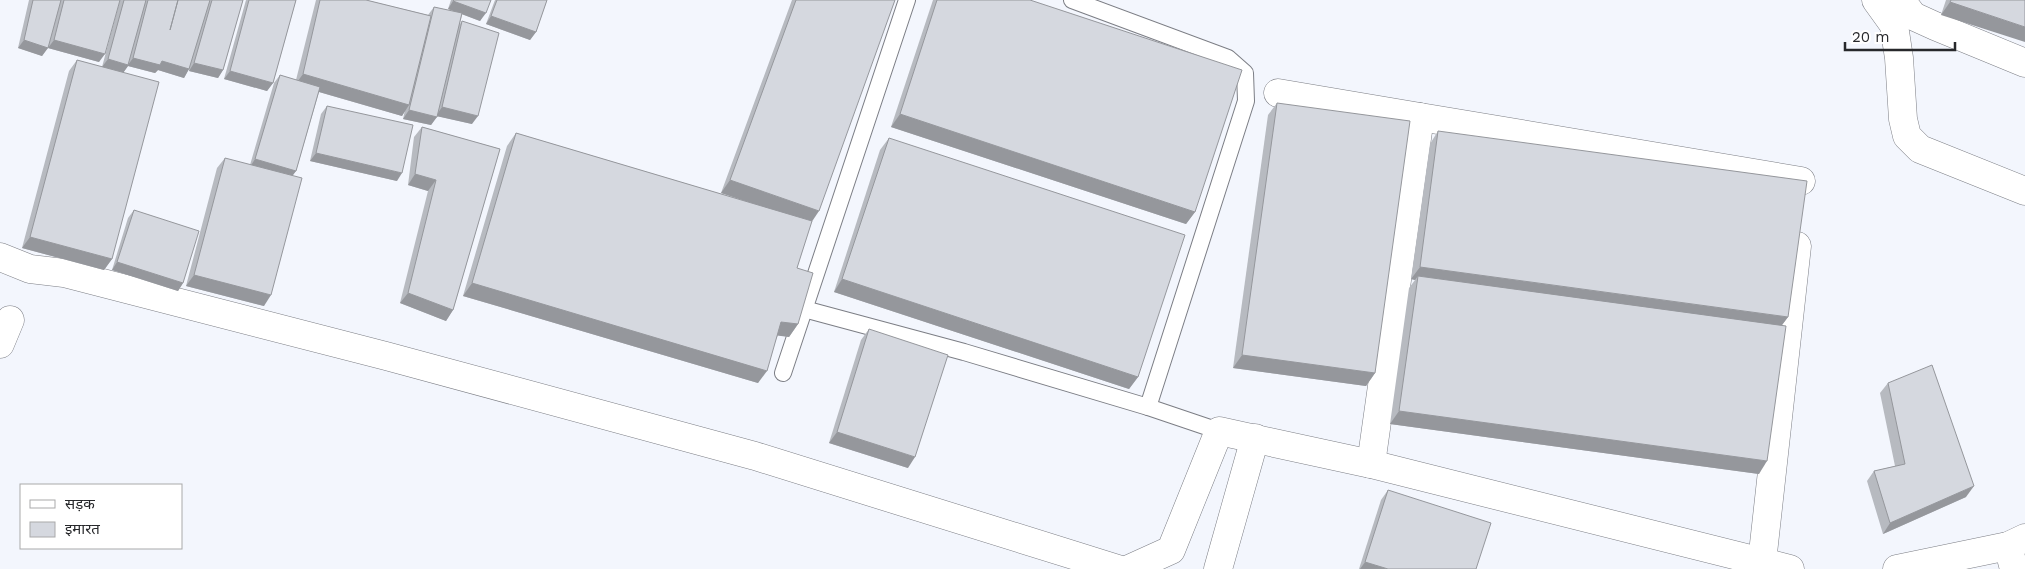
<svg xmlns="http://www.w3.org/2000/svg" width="2025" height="569" font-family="'Work Sans','Noto Sans Devanagari',sans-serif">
<rect width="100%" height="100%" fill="#f3f6fd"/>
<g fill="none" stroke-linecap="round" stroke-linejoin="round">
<defs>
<g id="service">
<path d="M 1072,0 L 1228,58 L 1245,73 L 1246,101 L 1148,407"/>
<path d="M 804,309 L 964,352 L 1148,407 L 1219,431"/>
<path d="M 783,373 L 907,0"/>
</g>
<g id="minor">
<path d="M 1876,0 L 1894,25 L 1899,58 L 1903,119 L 1907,136 L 1920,149 L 2025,191"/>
<path d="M 1901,0 L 1913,16 L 1935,26 L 2025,63"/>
<path d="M 1278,93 L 1420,117 L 1371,464"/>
<path d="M 1420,117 L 1801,181"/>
<path d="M 0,257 L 30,269 L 64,273 L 386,356 L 755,456 L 1118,569"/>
<path d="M 0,344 L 10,320"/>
<path d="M 2008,546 L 2014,569"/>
<path d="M 1762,562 L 1797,246"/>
<path d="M 1129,569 L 1171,550 L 1219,431 L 1371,464 L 1790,569"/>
<path d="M 1218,569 L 1255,438"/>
<path d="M 1897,569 L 2008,546 L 2025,538"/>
</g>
</defs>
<!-- service casing -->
<use href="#service" stroke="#7c7e85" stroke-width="18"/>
<!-- minor casing -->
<use href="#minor" stroke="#7c7e85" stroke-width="29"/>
<!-- service -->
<use href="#service" stroke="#fff" stroke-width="16"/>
<!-- minor -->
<use href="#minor" stroke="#fff" stroke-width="28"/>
</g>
<!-- wall -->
<g fill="#b7bac0">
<path d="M 29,0 L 120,0 L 99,62 L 48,48 L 48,47 L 42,56 L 18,48 Z"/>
<path d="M 120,0 L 243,0 L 223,70 L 218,78 L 189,71 L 189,69 L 184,78 L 158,70 L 155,73 L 128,66 L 123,73 L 112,259 L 104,270 L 22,248 L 69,71 L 77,60 L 102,67 Z"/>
<path d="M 246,0 L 296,0 L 273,83 L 267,91 L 224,79 Z"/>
<path d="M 316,0 L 366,0 L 428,15 L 434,7 L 457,12 L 448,9 L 451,0 L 491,0 L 480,21 L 462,14 L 460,24 L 462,21 L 472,124 L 437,116 L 431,125 L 403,119 L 405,110 L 402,116 L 319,92 L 296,171 L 292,176 L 264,306 L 186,286 L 217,168 L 225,158 L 250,165 L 274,83 L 280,75 L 296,80 Z"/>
<path d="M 495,0 L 547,0 L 536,32 L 530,40 L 486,24 Z"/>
<path d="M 792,0 L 895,0 L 811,222 L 797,268 L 798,324 L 789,337 L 778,335 L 758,383 L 463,296 L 507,146 L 516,133 L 748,202 L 721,193 Z"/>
<path d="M 933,0 L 1030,0 L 1195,212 L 1186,224 L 891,127 Z"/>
<path d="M 1946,0 L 2025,0 L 1941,15 Z"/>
<path d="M 1277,103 L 1375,373 L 1366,386 L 1233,368 L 1268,115 Z"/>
<path d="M 327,106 L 397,181 L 310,161 L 321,114 Z"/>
<path d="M 422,127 L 500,149 L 453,310 L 446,321 L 400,303 L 428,191 L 408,185 L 414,137 Z"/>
<path d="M 1438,131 L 1788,317 L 1782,325 L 1759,474 L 1390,424 L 1409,288 L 1415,280 L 1411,279 L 1430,144 Z"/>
<path d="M 889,138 L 1138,377 L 1129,389 L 834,292 L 880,150 Z"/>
<path d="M 134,210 L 183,283 L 178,291 L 112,270 L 128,218 Z"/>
<path d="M 869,329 L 908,468 L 829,443 L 861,340 Z"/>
<path d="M 1888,383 L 1966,497 L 1883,534 L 1867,481 L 1874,471 L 1895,466 L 1880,393 Z"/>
<path d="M 1388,490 L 1476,569 L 1359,569 L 1381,500 Z"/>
</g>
<!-- shaded-wall -->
<g fill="#95979c">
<path d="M 453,1 L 486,13 L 480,21 L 448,9 Z"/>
<path d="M 1950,2 L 2025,27 L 2025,42 L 1941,15 Z"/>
<path d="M 491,16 L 536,32 L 530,40 L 486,24 Z"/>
<path d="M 24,40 L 48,48 L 42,56 L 18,48 Z"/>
<path d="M 54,40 L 105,54 L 99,62 L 48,48 Z"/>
<path d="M 133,58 L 162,61 L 189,69 L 184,78 L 158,70 L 155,73 L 128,66 L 123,73 L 102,67 L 108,59 L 128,65 Z"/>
<path d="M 194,63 L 223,70 L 218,78 L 189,71 Z"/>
<path d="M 230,71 L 273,83 L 267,91 L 224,79 Z"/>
<path d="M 303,74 L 409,105 L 402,116 L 295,85 Z"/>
<path d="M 442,107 L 478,116 L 472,124 L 436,116 Z"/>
<path d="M 409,110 L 437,117 L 431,125 L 403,119 Z"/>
<path d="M 900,114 L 1195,212 L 1186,224 L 891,127 Z"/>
<path d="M 316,153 L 402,173 L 397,181 L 310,161 Z"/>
<path d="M 255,159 L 296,171 L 290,179 L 250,167 Z"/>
<path d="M 415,174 L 436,180 L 428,191 L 408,185 Z"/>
<path d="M 730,180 L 819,211 L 811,223 L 721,193 Z"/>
<path d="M 30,237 L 112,259 L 104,270 L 22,248 Z"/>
<path d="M 117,262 L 183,283 L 178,291 L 112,270 Z"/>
<path d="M 1420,267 L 1788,317 L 1779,329 L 1418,276 L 1415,280 L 1411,279 Z"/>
<path d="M 194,275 L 271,295 L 264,306 L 186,286 Z"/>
<path d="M 842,279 L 1138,377 L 1129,389 L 834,292 Z"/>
<path d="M 472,283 L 767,371 L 758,383 L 463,296 Z"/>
<path d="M 408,293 L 453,310 L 446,321 L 400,303 Z"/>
<path d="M 781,322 L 798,324 L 789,337 L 773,335 Z"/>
<path d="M 1242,355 L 1375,373 L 1366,386 L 1233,368 Z"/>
<path d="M 1399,411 L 1767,461 L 1759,474 L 1390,424 Z"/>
<path d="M 837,432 L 915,457 L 908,468 L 829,443 Z"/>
<path d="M 1974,486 L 1966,497 L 1883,534 L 1890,523 Z"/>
<path d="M 1365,562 L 1388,569 L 1360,569 Z"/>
</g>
<!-- building -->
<g fill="#d5d8df" stroke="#95979c">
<path d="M 33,0 L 61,0 L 48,48 L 24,40 Z"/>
<path d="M 64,0 L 120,0 L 105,54 L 54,40 Z"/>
<path d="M 124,0 L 146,0 L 128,65 L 108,59 Z"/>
<path d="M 148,0 L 178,0 L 170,30 L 178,0 L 210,0 L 189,69 L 162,61 L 160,65 L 133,58 Z"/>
<path d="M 212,0 L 243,0 L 223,70 L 194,63 Z"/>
<path d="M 249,0 L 296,0 L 273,83 L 230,71 Z"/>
<path d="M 320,0 L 366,0 L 431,16 L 409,105 L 303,74 Z"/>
<path d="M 454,0 L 491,0 L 486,13 L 453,1 Z"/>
<path d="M 497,0 L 547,0 L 536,32 L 491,16 Z"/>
<path d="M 796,0 L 895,0 L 819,211 L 730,180 Z"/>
<path d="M 937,0 L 1030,0 L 1242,70 L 1195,212 L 900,114 Z"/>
<path d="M 1951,0 L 2025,0 L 2025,27 L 1950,2 Z"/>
<path d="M 434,7 L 462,13 L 437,117 L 409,110 Z"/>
<path d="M 462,21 L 499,33 L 478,116 L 442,107 Z"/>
<path d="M 77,60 L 159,82 L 112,259 L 30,237 Z"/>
<path d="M 280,75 L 320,87 L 296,171 L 255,159 Z"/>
<path d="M 1277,103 L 1410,121 L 1375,373 L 1242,355 Z"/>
<path d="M 327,106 L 413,125 L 402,173 L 316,153 Z"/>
<path d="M 422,127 L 500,149 L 453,310 L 408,293 L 436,180 L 415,174 Z"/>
<path d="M 1438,131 L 1807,181 L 1788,317 L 1420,267 Z"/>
<path d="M 516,133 L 812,221 L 797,268 L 813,273 L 798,324 L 781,322 L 767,371 L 472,283 Z"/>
<path d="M 889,138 L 1185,235 L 1138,377 L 842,279 Z"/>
<path d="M 225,158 L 302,178 L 271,295 L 194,275 Z"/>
<path d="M 134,210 L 199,231 L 183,283 L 117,262 Z"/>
<path d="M 1418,276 L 1786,326 L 1767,461 L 1399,411 Z"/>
<path d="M 869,329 L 948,355 L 915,457 L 837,432 Z"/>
<path d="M 1932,365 L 1974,486 L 1890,523 L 1874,471 L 1905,464 L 1888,383 Z"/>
<path d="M 1388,490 L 1491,523 L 1476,569 L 1388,569 L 1365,562 Z"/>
</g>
<!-- legend -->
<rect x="20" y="484" width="162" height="65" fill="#ffffff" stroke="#a9a9aa"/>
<rect x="30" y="500" width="25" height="8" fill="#ffffff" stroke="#a9a9aa"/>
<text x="65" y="509" font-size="15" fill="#27282b">सड़क</text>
<rect x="30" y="522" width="25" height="15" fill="#d5d8df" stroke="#a9a9aa"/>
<text x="65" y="534" font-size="15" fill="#27282b">इमारत</text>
<!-- scale -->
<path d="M1845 42v8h110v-8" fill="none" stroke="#27282b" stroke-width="2.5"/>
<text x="1852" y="42" font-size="15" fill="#27282b" stroke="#ffffff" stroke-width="4" paint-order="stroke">20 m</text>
</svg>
